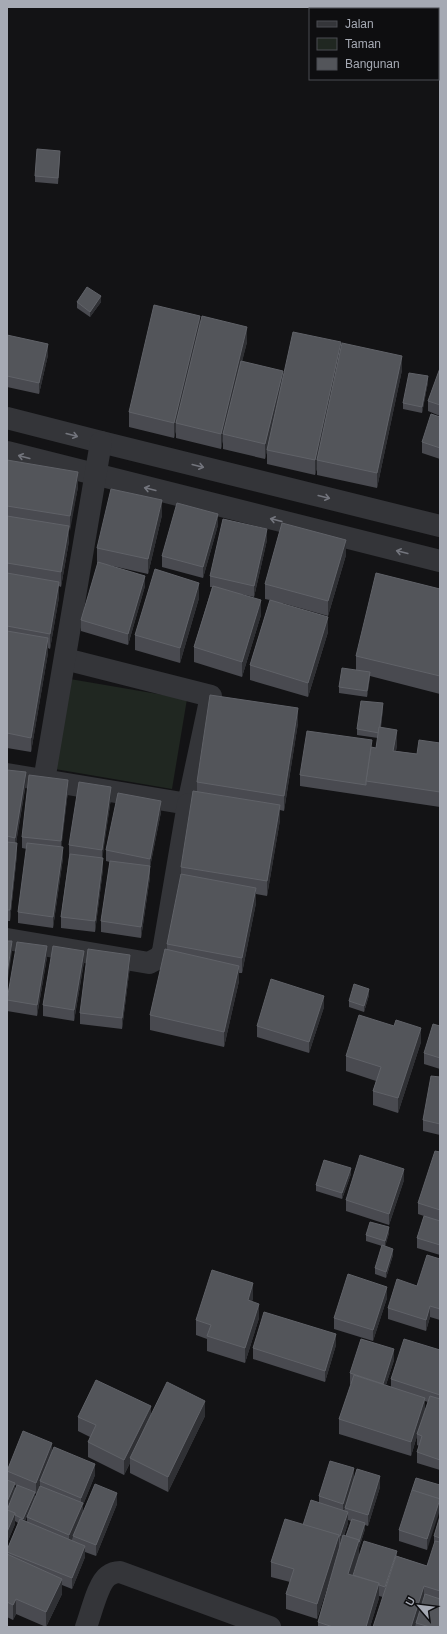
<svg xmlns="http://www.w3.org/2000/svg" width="447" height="1634" font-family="Helvetica,sans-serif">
<rect width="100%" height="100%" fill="#131315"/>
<!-- green -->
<path fill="#202721" d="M 70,679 L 187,699 L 172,789 L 55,769 Z"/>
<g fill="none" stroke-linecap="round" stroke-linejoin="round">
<!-- minor -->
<g stroke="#343539" stroke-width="22">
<path d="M 7,418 L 101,442 L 440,526"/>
<path d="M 7,452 L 440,561"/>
<path d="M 7,774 L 188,804 L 211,696 L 65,659"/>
<path d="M 44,781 L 101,442"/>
<path d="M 7,939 L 149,963 L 160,957 L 163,951 L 188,804"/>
<path d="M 86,1627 C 91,1614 98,1583 108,1576 C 112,1573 116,1572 120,1572 L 270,1627"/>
</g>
</g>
<!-- wall -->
<g fill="#494a50" fill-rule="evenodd">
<path d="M 60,157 L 58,184 L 35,182 L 35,176 Z"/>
<path d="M 77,302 L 101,302 L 90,317 L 77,308 Z"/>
<path d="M 200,324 L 247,342 L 242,361 L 283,377 L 341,350 L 402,370 L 377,488 L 317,475 L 317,468 L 315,475 L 267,464 L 267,450 L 268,446 L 265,459 L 223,449 L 223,439 L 221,449 L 176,438 L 176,430 L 174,438 L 129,427 L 129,412 Z"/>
<path d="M 7,335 L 48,355 L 39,394 L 7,387 Z"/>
<path d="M 440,368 L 440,416 L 428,411 L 428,401 Z"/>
<path d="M 428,382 L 422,413 L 403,409 L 403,403 Z"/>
<path d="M 440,417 L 440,459 L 422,453 L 422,442 Z"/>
<path d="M 7,460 L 78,487 L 69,531 L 69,541 L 61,587 L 59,586 L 59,597 L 50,649 L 48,648 L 48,653 L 31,752 L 7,748 Z"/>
<path d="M 162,515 L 148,574 L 108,565 L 145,586 L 128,645 L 81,631 L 81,620 L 98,563 L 97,563 L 97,548 Z"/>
<path d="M 218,525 L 203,578 L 162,567 L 162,556 Z"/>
<path d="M 267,540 L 254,597 L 241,594 L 261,615 L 242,677 L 194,662 L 194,647 L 212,587 L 210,587 L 210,576 Z"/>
<path d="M 346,555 L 328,616 L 282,603 L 328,632 L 308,697 L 250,680 L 250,665 L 270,600 L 265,599 L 265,584 Z"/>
<path d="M 440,589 L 440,694 L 370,676 L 367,697 L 339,693 L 339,687 L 356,670 L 356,656 Z"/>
<path d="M 199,598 L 180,663 L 135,650 L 135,635 Z"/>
<path d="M 383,709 L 381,727 L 397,745 L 396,751 L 417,754 L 440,743 L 440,807 L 300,786 L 300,775 L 372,747 L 376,748 L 378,738 L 357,735 L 357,729 Z"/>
<path d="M 298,723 L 284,811 L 280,810 L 280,820 L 267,896 L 256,894 L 256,903 L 242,973 L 239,973 L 239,981 L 224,1047 L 150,1030 L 150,1015 L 167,950 L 167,944 L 181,877 L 181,867 L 197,792 L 197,782 Z"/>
<path d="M 7,770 L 26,783 L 16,843 L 17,854 L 10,921 L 7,921 Z"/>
<path d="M 68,791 L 61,847 L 63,858 L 53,928 L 18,923 L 18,912 L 27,849 L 22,848 L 22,837 Z"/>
<path d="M 111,798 L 102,858 L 103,869 L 95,932 L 61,928 L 61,917 L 69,856 L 69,845 Z"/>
<path d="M 161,812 L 150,867 L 150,877 L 141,938 L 101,932 L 101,921 L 110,862 L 106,861 L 106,850 Z"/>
<path d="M 47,957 L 37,1016 L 7,1011 L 7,1000 Z"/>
<path d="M 84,962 L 74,1021 L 43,1016 L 43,1005 Z"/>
<path d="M 130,966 L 122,1029 L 80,1024 L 80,1013 Z"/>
<path d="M 369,995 L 364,1012 L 349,1007 L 349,1001 Z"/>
<path d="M 324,1007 L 309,1053 L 257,1037 L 257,1026 Z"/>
<path d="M 394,1026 L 421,1042 L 398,1113 L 373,1105 L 373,1091 L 376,1081 L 346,1071 L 346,1056 Z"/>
<path d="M 440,1026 L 440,1069 L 424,1064 L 424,1053 Z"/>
<path d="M 440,1077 L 440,1135 L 423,1131 L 423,1120 Z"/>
<path d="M 440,1152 L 440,1255 L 417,1248 L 417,1238 L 424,1216 L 418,1214 L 418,1203 Z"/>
<path d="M 351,1174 L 342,1199 L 316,1191 L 316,1185 Z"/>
<path d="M 404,1180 L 389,1225 L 346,1211 L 346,1200 Z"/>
<path d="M 389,1233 L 385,1246 L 393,1255 L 386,1278 L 375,1274 L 375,1268 L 382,1246 L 366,1241 L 366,1235 Z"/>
<path d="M 440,1259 L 440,1320 L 430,1317 L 426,1331 L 388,1319 L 388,1308 L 417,1286 Z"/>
<path d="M 253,1298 L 252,1301 L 259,1318 L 245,1363 L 207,1351 L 207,1339 L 196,1335 L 196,1320 Z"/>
<path d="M 387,1298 L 373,1341 L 334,1329 L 334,1318 Z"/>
<path d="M 336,1345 L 325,1382 L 253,1359 L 253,1348 Z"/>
<path d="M 440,1350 L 440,1470 L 417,1463 L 417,1452 L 419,1446 L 417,1445 L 417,1436 L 411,1456 L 339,1434 L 339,1419 L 351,1384 L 350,1384 L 350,1373 L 394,1360 L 386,1385 L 391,1387 L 391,1379 ZM 425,1401 L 428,1402 L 425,1411 Z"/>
<path d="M 151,1415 L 205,1416 L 168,1492 L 130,1473 L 130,1463 L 124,1475 L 88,1457 L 88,1442 L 90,1437 L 78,1431 L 78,1417 Z"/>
<path d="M 52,1451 L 95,1475 L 83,1505 L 83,1513 L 117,1504 L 96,1556 L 85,1552 L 85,1557 L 72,1589 L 62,1585 L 62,1594 L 46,1627 L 16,1614 L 13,1620 L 7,1617 L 7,1550 L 18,1523 L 15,1521 L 15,1524 L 7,1543 L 7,1510 L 17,1486 L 15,1485 L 15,1489 L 7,1508 L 7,1470 ZM 40,1484 L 40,1486 L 27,1517 L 27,1522 L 25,1521 L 35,1498 L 35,1493 L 36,1494 Z"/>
<path d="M 354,1478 L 380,1487 L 368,1526 L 365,1525 L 365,1529 L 359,1548 L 359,1555 L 352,1575 L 397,1556 L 427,1566 L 434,1547 L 434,1536 L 440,1516 L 440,1627 L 416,1627 L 383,1597 L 379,1596 L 379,1598 L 370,1627 L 318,1627 L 318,1622 L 340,1547 L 339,1547 L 339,1550 L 317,1619 L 286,1609 L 286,1594 L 290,1582 L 271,1577 L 271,1562 L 303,1525 L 319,1503 L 319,1496 ZM 348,1520 L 351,1521 L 346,1536 L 344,1536 L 348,1523 Z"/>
<path d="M 440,1485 L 427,1550 L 399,1541 L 399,1530 Z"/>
</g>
<!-- shaded-wall -->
<g fill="#2f3034">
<path d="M 101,296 L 101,302 L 90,317 L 90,312 Z"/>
<path d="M 200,316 L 200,331 L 176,423 L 176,430 L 174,438 L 174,423 Z"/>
<path d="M 247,327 L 247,342 L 224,434 L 223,434 L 223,439 L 221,449 L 221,434 Z"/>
<path d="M 341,342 L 341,357 L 317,460 L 317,468 L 315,475 L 315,460 Z"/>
<path d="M 48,344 L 48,355 L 39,394 L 39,383 Z"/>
<path d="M 402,356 L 402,370 L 377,488 L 377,473 Z"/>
<path d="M 283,371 L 283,386 L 265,459 L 265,444 Z"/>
<path d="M 428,376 L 428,382 L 422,413 L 422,407 Z"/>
<path d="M 78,472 L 78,487 L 70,531 L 70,516 Z"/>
<path d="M 162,500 L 162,515 L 148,574 L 148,559 Z"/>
<path d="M 218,514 L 218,525 L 203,578 L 203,567 Z"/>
<path d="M 69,526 L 69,541 L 61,587 L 61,572 Z"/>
<path d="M 267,529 L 267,540 L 254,597 L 254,586 Z"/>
<path d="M 346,540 L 346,555 L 328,616 L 328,601 Z"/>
<path d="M 145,576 L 145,586 L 128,645 L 128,634 Z"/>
<path d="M 59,582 L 59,597 L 50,649 L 50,634 Z"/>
<path d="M 199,583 L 199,598 L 180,663 L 180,648 Z"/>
<path d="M 261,600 L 261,615 L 242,677 L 242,662 Z"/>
<path d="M 328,617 L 328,632 L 308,697 L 308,683 Z"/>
<path d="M 48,638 L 48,653 L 31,752 L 31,738 Z"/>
<path d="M 370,672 L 370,678 L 367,697 L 367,691 Z"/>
<path d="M 383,703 L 383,709 L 379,738 L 379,733 Z"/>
<path d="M 298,708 L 298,723 L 284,811 L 284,796 Z"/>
<path d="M 397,730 L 397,745 L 393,766 L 393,751 Z"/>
<path d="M 26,772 L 26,783 L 15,849 L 15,838 Z"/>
<path d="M 68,780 L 68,791 L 61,852 L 61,841 Z"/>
<path d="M 111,787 L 111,798 L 102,861 L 102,850 Z"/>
<path d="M 161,801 L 161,812 L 150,867 L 150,877 L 141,938 L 141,927 L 150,870 L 150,859 Z"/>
<path d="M 280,805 L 280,820 L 267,896 L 267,881 Z"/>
<path d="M 17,843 L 17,854 L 10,921 L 10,910 Z"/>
<path d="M 63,847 L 63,858 L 53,928 L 53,917 Z"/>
<path d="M 103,858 L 103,869 L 95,932 L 95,921 Z"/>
<path d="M 256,888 L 256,903 L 242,973 L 242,958 Z"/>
<path d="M 12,941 L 12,952 L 7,985 L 7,974 Z"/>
<path d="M 47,946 L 47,957 L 37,1016 L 37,1005 Z"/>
<path d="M 84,951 L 84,962 L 74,1021 L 74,1010 Z"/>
<path d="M 130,955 L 130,966 L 122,1029 L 122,1018 Z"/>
<path d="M 239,966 L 239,981 L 224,1047 L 224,1032 Z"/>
<path d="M 369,989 L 369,995 L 364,1012 L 364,1006 Z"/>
<path d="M 324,996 L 324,1007 L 309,1053 L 309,1042 Z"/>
<path d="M 421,1028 L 421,1042 L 398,1113 L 398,1098 Z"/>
<path d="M 351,1168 L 351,1174 L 342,1199 L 342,1193 Z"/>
<path d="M 404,1169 L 404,1180 L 389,1225 L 389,1214 Z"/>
<path d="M 389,1227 L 389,1233 L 385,1247 L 385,1241 Z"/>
<path d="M 393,1249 L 393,1255 L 386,1278 L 386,1272 Z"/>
<path d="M 253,1283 L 253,1298 L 248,1315 L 248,1300 Z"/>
<path d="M 387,1287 L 387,1298 L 373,1341 L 373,1330 Z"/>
<path d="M 259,1304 L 259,1318 L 245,1363 L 245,1348 Z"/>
<path d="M 430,1306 L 430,1317 L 426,1331 L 426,1320 Z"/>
<path d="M 336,1334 L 336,1345 L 325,1382 L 325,1371 Z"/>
<path d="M 394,1349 L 394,1360 L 383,1394 L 383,1384 Z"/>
<path d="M 425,1398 L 425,1412 L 417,1434 L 417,1436 L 411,1456 L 411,1442 Z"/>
<path d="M 205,1401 L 205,1416 L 168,1492 L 168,1477 Z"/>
<path d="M 151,1406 L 151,1421 L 130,1458 L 130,1463 L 124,1475 L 124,1460 Z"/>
<path d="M 52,1443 L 52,1454 L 40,1481 L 40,1484 L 36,1494 L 36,1483 Z"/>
<path d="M 95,1464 L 95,1475 L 83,1505 L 83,1514 L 69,1546 L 69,1535 L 81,1507 L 81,1498 Z"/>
<path d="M 354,1468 L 354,1479 L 343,1515 L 343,1504 Z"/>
<path d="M 380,1476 L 380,1487 L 368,1526 L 368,1515 Z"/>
<path d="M 15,1483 L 15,1489 L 7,1508 L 7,1502 Z"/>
<path d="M 35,1492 L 35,1498 L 23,1525 L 23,1519 Z"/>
<path d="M 117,1493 L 117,1504 L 96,1556 L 96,1545 Z"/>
<path d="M 440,1499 L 440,1510 L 427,1550 L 427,1539 Z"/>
<path d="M 348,1512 L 348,1523 L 340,1547 L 340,1536 Z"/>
<path d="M 15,1513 L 15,1524 L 7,1543 L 7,1532 Z"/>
<path d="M 365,1523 L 365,1529 L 359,1548 L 359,1555 L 348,1588 L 348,1574 L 359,1540 Z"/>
<path d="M 339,1535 L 339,1550 L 317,1619 L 317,1604 Z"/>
<path d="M 85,1546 L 85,1557 L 72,1589 L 72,1578 Z"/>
<path d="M 397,1551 L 397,1562 L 385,1598 L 385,1587 Z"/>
<path d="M 62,1579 L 62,1594 L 46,1627 L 46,1612 Z"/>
<path d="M 379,1583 L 379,1598 L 370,1627 L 366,1627 Z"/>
<path d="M 424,1586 L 424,1601 L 416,1623 L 415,1627 L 411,1627 Z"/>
<path d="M 16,1599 L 16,1614 L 13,1620 L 13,1605 Z"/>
</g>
<!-- building -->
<g fill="#53555a" stroke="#606268">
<path d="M 37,149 L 60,151 L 58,178 L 35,176 Z"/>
<path d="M 87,287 L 101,296 L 90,312 L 77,302 Z"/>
<path d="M 154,305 L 200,316 L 174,423 L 129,412 Z"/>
<path d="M 202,316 L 247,327 L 221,434 L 176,423 Z"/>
<path d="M 293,332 L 341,342 L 315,460 L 267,450 Z"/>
<path d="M 7,335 L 48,344 L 39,383 L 7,376 Z"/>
<path d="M 342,343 L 402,356 L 377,473 L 317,460 Z"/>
<path d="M 241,361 L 283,371 L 265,444 L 223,434 Z"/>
<path d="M 440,368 L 440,405 L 428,401 Z"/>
<path d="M 409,373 L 428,376 L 422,407 L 403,403 Z"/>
<path d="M 431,414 L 440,417 L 440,448 L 422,442 Z"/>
<path d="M 7,460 L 78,472 L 70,516 L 7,506 Z"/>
<path d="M 111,489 L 162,500 L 148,559 L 97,548 Z"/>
<path d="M 177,503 L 218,514 L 203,567 L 162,556 Z"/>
<path d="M 7,516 L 69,526 L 61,572 L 7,563 Z"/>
<path d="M 223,519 L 267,529 L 254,586 L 210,576 Z"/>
<path d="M 282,523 L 346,540 L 328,601 L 265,584 Z"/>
<path d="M 98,562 L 145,576 L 128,634 L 81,620 Z"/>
<path d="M 155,569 L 199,583 L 180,648 L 135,635 Z"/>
<path d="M 7,573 L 59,582 L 50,634 L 7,626 Z"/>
<path d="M 376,573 L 440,589 L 440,676 L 356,656 Z"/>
<path d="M 213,586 L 261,600 L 242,662 L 194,647 Z"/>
<path d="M 270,600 L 328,617 L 308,683 L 250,665 Z"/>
<path d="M 7,631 L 48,638 L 31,738 L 7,733 Z"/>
<path d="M 342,668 L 370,672 L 367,691 L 339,687 Z"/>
<path d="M 210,695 L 298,708 L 284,796 L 197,782 Z"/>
<path d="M 361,701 L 383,703 L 379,733 L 357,729 Z"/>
<path d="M 379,727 L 397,730 L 393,751 L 417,754 L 419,740 L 440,743 L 440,792 L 366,781 L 371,747 L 376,748 Z"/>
<path d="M 307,731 L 372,740 L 371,747 L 366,781 L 366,785 L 300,775 Z"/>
<path d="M 7,770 L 26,772 L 15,838 L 7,836 Z"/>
<path d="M 29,775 L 68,780 L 61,841 L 22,837 Z"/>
<path d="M 79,782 L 111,787 L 102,850 L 69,845 Z"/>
<path d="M 193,791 L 280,805 L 267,881 L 181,867 Z"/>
<path d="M 118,793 L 161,801 L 150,859 L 106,850 Z"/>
<path d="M 7,842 L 17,843 L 10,910 L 7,910 Z"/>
<path d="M 27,843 L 63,847 L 53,917 L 18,912 Z"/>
<path d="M 70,854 L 103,858 L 95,921 L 61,917 Z"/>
<path d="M 110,861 L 150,866 L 141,927 L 101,921 Z"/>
<path d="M 181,874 L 256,888 L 242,958 L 167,944 Z"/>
<path d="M 7,941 L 12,941 L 7,974 Z"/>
<path d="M 17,942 L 47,946 L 37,1005 L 7,1000 Z"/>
<path d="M 53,946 L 84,951 L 74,1010 L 43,1005 Z"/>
<path d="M 88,949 L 130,955 L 122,1018 L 80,1013 Z"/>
<path d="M 165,949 L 239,966 L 224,1032 L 150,1015 Z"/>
<path d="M 271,979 L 324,996 L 309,1042 L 257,1026 Z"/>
<path d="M 354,984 L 369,989 L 364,1006 L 349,1001 Z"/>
<path d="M 359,1015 L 394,1026 L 396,1020 L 421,1028 L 398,1098 L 373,1091 L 381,1067 L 346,1056 Z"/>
<path d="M 433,1024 L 440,1026 L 440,1058 L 424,1053 Z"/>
<path d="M 431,1076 L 440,1077 L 440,1124 L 423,1120 Z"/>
<path d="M 435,1151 L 440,1152 L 440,1210 L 418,1203 Z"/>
<path d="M 360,1155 L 404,1169 L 389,1214 L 346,1200 Z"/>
<path d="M 324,1160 L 351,1168 L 342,1193 L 316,1185 Z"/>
<path d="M 424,1216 L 440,1221 L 440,1245 L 417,1238 Z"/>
<path d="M 370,1222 L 389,1227 L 385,1241 L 366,1235 Z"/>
<path d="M 382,1245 L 393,1249 L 386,1272 L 375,1268 Z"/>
<path d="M 427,1255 L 440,1259 L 440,1309 L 430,1306 L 426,1320 L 388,1308 L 397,1279 L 417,1286 Z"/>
<path d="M 212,1270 L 253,1283 L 248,1300 L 259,1304 L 245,1348 L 207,1336 L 211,1325 L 196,1320 Z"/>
<path d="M 348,1274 L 387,1287 L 373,1330 L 334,1318 Z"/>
<path d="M 264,1312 L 336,1334 L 325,1371 L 253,1348 Z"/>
<path d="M 361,1339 L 394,1349 L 383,1384 L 350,1373 Z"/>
<path d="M 404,1339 L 440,1350 L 440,1395 L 391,1379 Z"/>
<path d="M 354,1375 L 425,1398 L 411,1442 L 339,1419 Z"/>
<path d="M 96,1380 L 151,1406 L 124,1460 L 88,1442 L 96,1425 L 78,1417 Z"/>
<path d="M 167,1382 L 205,1401 L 168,1477 L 130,1458 Z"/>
<path d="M 430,1396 L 440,1399 L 440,1460 L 417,1452 L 422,1436 L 417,1434 Z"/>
<path d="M 23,1431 L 52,1443 L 36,1483 L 7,1471 Z"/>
<path d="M 54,1447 L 95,1464 L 81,1498 L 40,1481 Z"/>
<path d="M 330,1461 L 354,1468 L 343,1504 L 319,1496 Z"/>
<path d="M 357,1469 L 380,1476 L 368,1515 L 345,1508 Z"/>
<path d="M 416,1478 L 440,1485 L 440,1499 L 412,1490 Z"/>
<path d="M 7,1480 L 15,1483 L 7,1502 Z"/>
<path d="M 95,1484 L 117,1493 L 96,1545 L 73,1536 Z"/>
<path d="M 17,1485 L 35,1492 L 23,1519 L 15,1515 L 15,1513 L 7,1510 Z"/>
<path d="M 40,1486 L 83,1503 L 69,1535 L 27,1517 Z"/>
<path d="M 412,1490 L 440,1499 L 427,1539 L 399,1530 Z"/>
<path d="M 311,1500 L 348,1512 L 340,1536 L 338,1536 L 339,1535 L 303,1525 Z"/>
<path d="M 7,1510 L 15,1513 L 7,1532 Z"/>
<path d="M 440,1516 L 440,1538 L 434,1536 Z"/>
<path d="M 20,1519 L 85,1546 L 72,1578 L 7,1552 L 7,1550 Z"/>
<path d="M 285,1519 L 339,1535 L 317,1604 L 286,1594 L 294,1569 L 271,1562 Z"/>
<path d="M 352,1519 L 365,1523 L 359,1542 L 359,1540 L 346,1536 Z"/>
<path d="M 343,1535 L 359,1540 L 348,1574 L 379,1583 L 366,1627 L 333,1627 L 318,1622 Z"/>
<path d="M 364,1541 L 397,1551 L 385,1587 L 379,1585 L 379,1583 L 353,1575 Z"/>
<path d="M 435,1541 L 440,1542 L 440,1591 L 424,1586 L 411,1627 L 373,1627 L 396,1556 L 427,1566 Z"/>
<path d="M 7,1554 L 62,1579 L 46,1612 L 16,1599 L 13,1605 L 7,1602 Z"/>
<path d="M 425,1594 L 440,1599 L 440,1627 L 430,1627 L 416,1623 Z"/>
</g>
<!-- one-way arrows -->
<defs><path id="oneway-shaft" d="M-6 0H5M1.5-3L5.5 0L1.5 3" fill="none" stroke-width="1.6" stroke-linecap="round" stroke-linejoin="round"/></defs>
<g stroke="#73757d">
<use href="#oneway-shaft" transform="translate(72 435) rotate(15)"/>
<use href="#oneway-shaft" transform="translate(24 457) rotate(-165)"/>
<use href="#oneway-shaft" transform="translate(198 466) rotate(14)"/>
<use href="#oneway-shaft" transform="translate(150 489) rotate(-166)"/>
<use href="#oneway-shaft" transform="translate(324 497) rotate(14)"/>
<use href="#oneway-shaft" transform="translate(276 520) rotate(-166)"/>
<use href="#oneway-shaft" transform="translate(402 552) rotate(-166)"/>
</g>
<!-- border -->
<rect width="447" height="1634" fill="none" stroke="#a6aab4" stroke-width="16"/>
<!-- legend -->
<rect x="309" y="8" width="130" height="72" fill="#0e0e10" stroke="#4b4c52"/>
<rect x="317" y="21" width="20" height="6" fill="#343539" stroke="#4b4c52"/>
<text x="345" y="28" font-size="12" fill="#a6aab4">Jalan</text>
<rect x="317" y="38" width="20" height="12" fill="#202721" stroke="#4b4c52"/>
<text x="345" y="48" font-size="12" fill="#a6aab4">Taman</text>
<rect x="317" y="58" width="20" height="12" fill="#53555a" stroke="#4b4c52"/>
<text x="345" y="68" font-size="12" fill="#a6aab4">Bangunan</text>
<!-- north arrow -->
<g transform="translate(419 1606) rotate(298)" stroke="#0e0e10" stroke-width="3" paint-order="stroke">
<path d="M0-3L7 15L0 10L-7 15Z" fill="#a6aab4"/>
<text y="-6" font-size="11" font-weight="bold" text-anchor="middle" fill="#a6aab4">U</text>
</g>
</svg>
